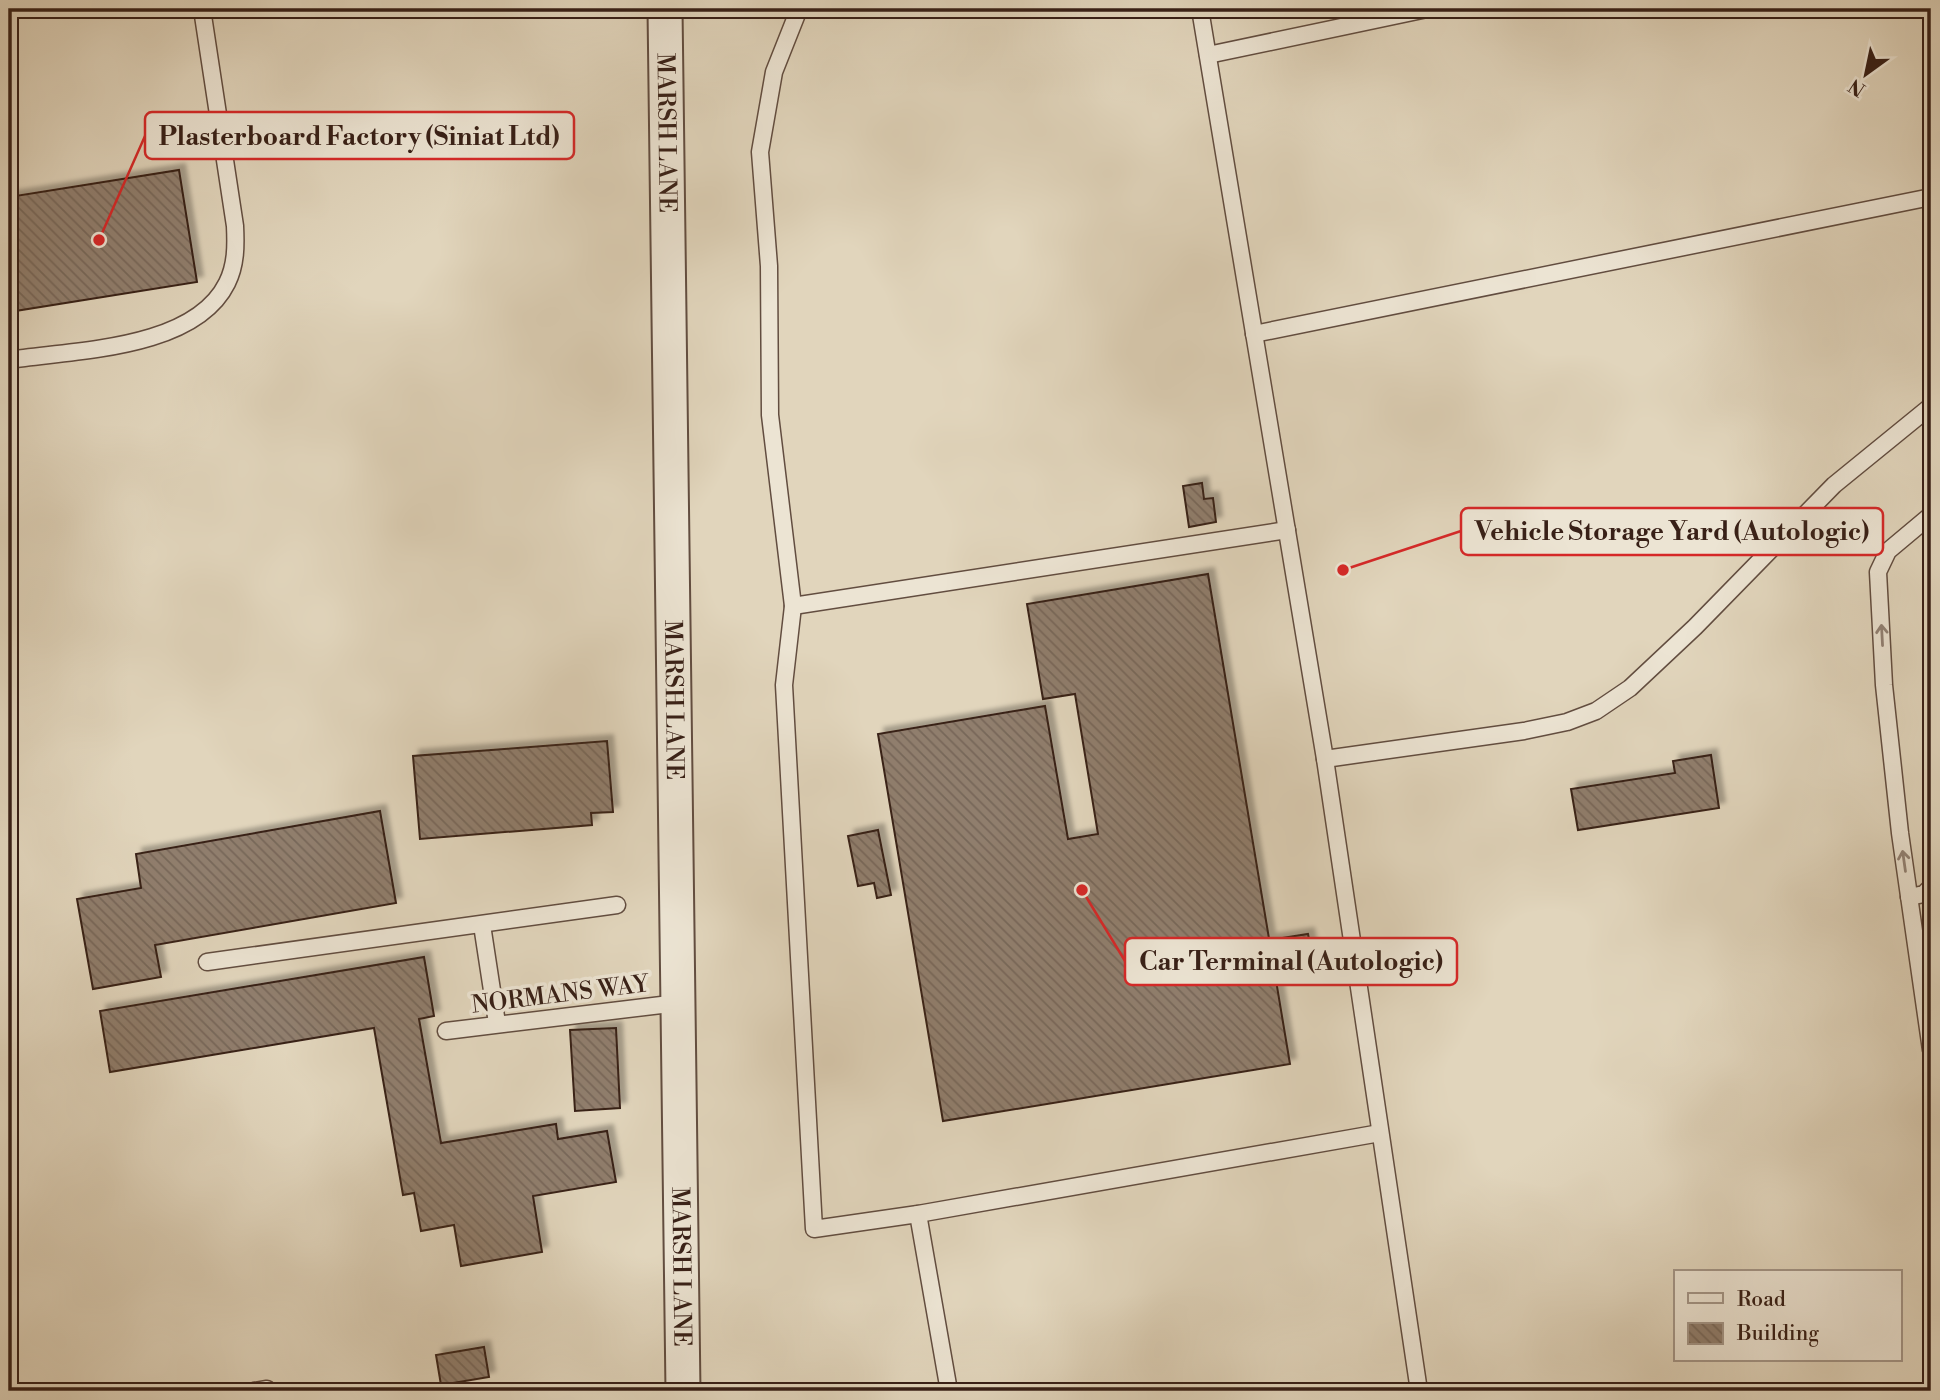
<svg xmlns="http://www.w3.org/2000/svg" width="1940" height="1400" font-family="'Libre Bodoni',serif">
<defs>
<pattern id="building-back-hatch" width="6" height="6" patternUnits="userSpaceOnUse" patternTransform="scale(1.75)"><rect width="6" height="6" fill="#907e6d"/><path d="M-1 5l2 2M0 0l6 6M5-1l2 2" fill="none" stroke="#776759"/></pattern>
<filter id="shadow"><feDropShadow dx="6" dy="-6" stdDeviation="2" flood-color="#0004"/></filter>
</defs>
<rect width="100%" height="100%" fill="#e1d5bc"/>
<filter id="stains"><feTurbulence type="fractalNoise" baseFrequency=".00286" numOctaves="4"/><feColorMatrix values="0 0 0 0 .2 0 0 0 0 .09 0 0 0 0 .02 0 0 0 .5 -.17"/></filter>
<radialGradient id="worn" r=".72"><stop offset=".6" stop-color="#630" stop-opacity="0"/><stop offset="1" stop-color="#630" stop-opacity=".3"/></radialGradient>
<!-- building -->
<g fill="url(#building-back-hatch)" stroke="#382017" stroke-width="2" filter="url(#shadow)">
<path d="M 179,170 L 197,282 L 9,312 L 9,197 Z"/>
<path d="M 1202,483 L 1204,499 L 1213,498 L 1216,522 L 1189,527 L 1183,486 Z"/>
<path d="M 1208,574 L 1290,1064 L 943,1121 L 878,734 L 1045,706 L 1068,839 L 1098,834 L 1075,694 L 1043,699 L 1027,604 Z"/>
<path d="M 607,741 L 613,812 L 591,813 L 592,825 L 420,839 L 413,756 Z"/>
<path d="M 1711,755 L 1719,808 L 1578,830 L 1571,789 L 1675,773 L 1673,761 Z"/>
<path d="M 380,811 L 396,903 L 155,945 L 161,977 L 93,989 L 77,899 L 141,888 L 136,854 Z"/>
<path d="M 878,830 L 891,895 L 877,898 L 874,883 L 858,886 L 848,836 Z"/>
<path d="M 1308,934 L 1315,969 L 1275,976 L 1269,940 Z"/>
<path d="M 424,957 L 434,1016 L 419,1019 L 441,1143 L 556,1124 L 558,1139 L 607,1131 L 616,1182 L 533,1196 L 542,1252 L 461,1266 L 454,1225 L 421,1231 L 414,1193 L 403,1195 L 374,1028 L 110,1072 L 100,1011 Z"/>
<path d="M 616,1028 L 620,1108 L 575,1111 L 570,1030 Z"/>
<path d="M 484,1347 L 489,1377 L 441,1385 L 436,1355 Z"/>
</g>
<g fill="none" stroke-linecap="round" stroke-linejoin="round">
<defs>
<g id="lane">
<path d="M 799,9 L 774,72 L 760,152 L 769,266 L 770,415 L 793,606 L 1287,530"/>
<path d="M 1200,9 L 1325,759 L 1419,1391"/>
<path d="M 1208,55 L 1427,9"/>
<path d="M 1254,334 L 1931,197"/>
<path d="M 9,360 C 74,350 194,350 227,283 C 236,265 236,246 235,226 L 202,9"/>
<path d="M 1931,515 L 1888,551 L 1878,572 L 1884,685 L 1900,833 L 1931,1050"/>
<path d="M 793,606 L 784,685 L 814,1229 L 918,1214 L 1380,1133"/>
<path d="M 1325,759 L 1524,731 L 1567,722 L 1596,711 L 1630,688 L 1695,627 L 1834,485 L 1931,406"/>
<path d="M 1909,897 L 1924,894 L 1931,887"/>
<path d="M 482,925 L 497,1023"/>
<path d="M 207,962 L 617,905"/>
<path d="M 446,1031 L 678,1003"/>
<path d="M 918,1214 L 949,1391"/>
<path d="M 254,1391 L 267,1389"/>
</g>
<g id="street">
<path id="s1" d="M 665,9 L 683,1391"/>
</g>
</defs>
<!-- lane casing -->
<use href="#lane" stroke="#624d40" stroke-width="19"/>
<!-- street casing -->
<use href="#street" stroke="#624d40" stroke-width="37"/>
<!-- lane -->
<use href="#lane" stroke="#ece4d3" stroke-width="16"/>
<!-- street -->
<use href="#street" stroke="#ece4d3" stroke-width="33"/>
</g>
<!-- one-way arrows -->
<defs><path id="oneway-shaft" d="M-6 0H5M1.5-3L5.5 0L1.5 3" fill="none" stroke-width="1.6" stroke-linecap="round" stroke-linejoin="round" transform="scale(1.75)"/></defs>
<g stroke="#928275">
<use href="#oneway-shaft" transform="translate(1882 635) rotate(-93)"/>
<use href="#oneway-shaft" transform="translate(1904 861) rotate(-98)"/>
</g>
<g text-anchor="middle" stroke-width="7" stroke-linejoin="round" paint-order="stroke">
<!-- street labels -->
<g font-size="24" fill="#382017" stroke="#ece4d3">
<text dy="8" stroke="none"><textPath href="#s1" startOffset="124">MARSH LANE</textPath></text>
<text dy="8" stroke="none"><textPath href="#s1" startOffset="691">MARSH LANE</textPath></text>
<text transform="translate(560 994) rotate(-7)" y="8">NORMANS WAY</text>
<text dy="8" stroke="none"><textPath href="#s1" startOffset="1258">MARSH LANE</textPath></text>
</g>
</g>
<!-- callouts -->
<path fill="none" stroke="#d62828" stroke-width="2.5" d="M99 240L145 136M1343 570L1461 531M1082 890L1125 961"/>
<g fill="#d62828" stroke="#ece4d3" stroke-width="2.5">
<circle cx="99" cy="240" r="7"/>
<circle cx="1343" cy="570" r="7"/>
<circle cx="1082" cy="890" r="7"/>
</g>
<g fill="#ece4d3" stroke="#d62828" stroke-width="2.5">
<rect x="145" y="112" width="429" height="47" rx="7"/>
<rect x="1461" y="508" width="422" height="47" rx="7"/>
<rect x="1125" y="938" width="332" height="47" rx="7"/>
</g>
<g font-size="26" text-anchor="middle" font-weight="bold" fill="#382017">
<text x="359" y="145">Plasterboard Factory (Siniat Ltd)</text>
<text x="1672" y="540">Vehicle Storage Yard (Autologic)</text>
<text x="1291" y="970">Car Terminal (Autologic)</text>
</g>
<!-- margin -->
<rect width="1940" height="1400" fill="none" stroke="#e1d5bc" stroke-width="35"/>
<rect x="10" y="10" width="1919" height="1379" fill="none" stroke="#382017" stroke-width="3.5"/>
<rect x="18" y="18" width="1905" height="1365" fill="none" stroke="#382017" stroke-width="2"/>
<!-- legend -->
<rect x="1674" y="1270" width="228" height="91" fill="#ece4d3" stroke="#a49688" stroke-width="2"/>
<rect x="1688" y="1293" width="35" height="10" fill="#ece4d3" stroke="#a49688" stroke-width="2"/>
<text x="1737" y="1306" font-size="21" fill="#382017">Road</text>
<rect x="1688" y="1323" width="35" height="21" fill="url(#building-back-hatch)" stroke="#a49688" stroke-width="2"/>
<text x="1737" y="1340" font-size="21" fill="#382017">Building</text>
<!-- north arrow -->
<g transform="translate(1866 74) rotate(213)" stroke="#ece4d3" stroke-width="5" paint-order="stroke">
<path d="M0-5L12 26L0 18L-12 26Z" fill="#382017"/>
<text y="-10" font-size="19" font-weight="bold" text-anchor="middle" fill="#382017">N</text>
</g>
<rect width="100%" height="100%" filter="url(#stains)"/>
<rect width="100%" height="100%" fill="url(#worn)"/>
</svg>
